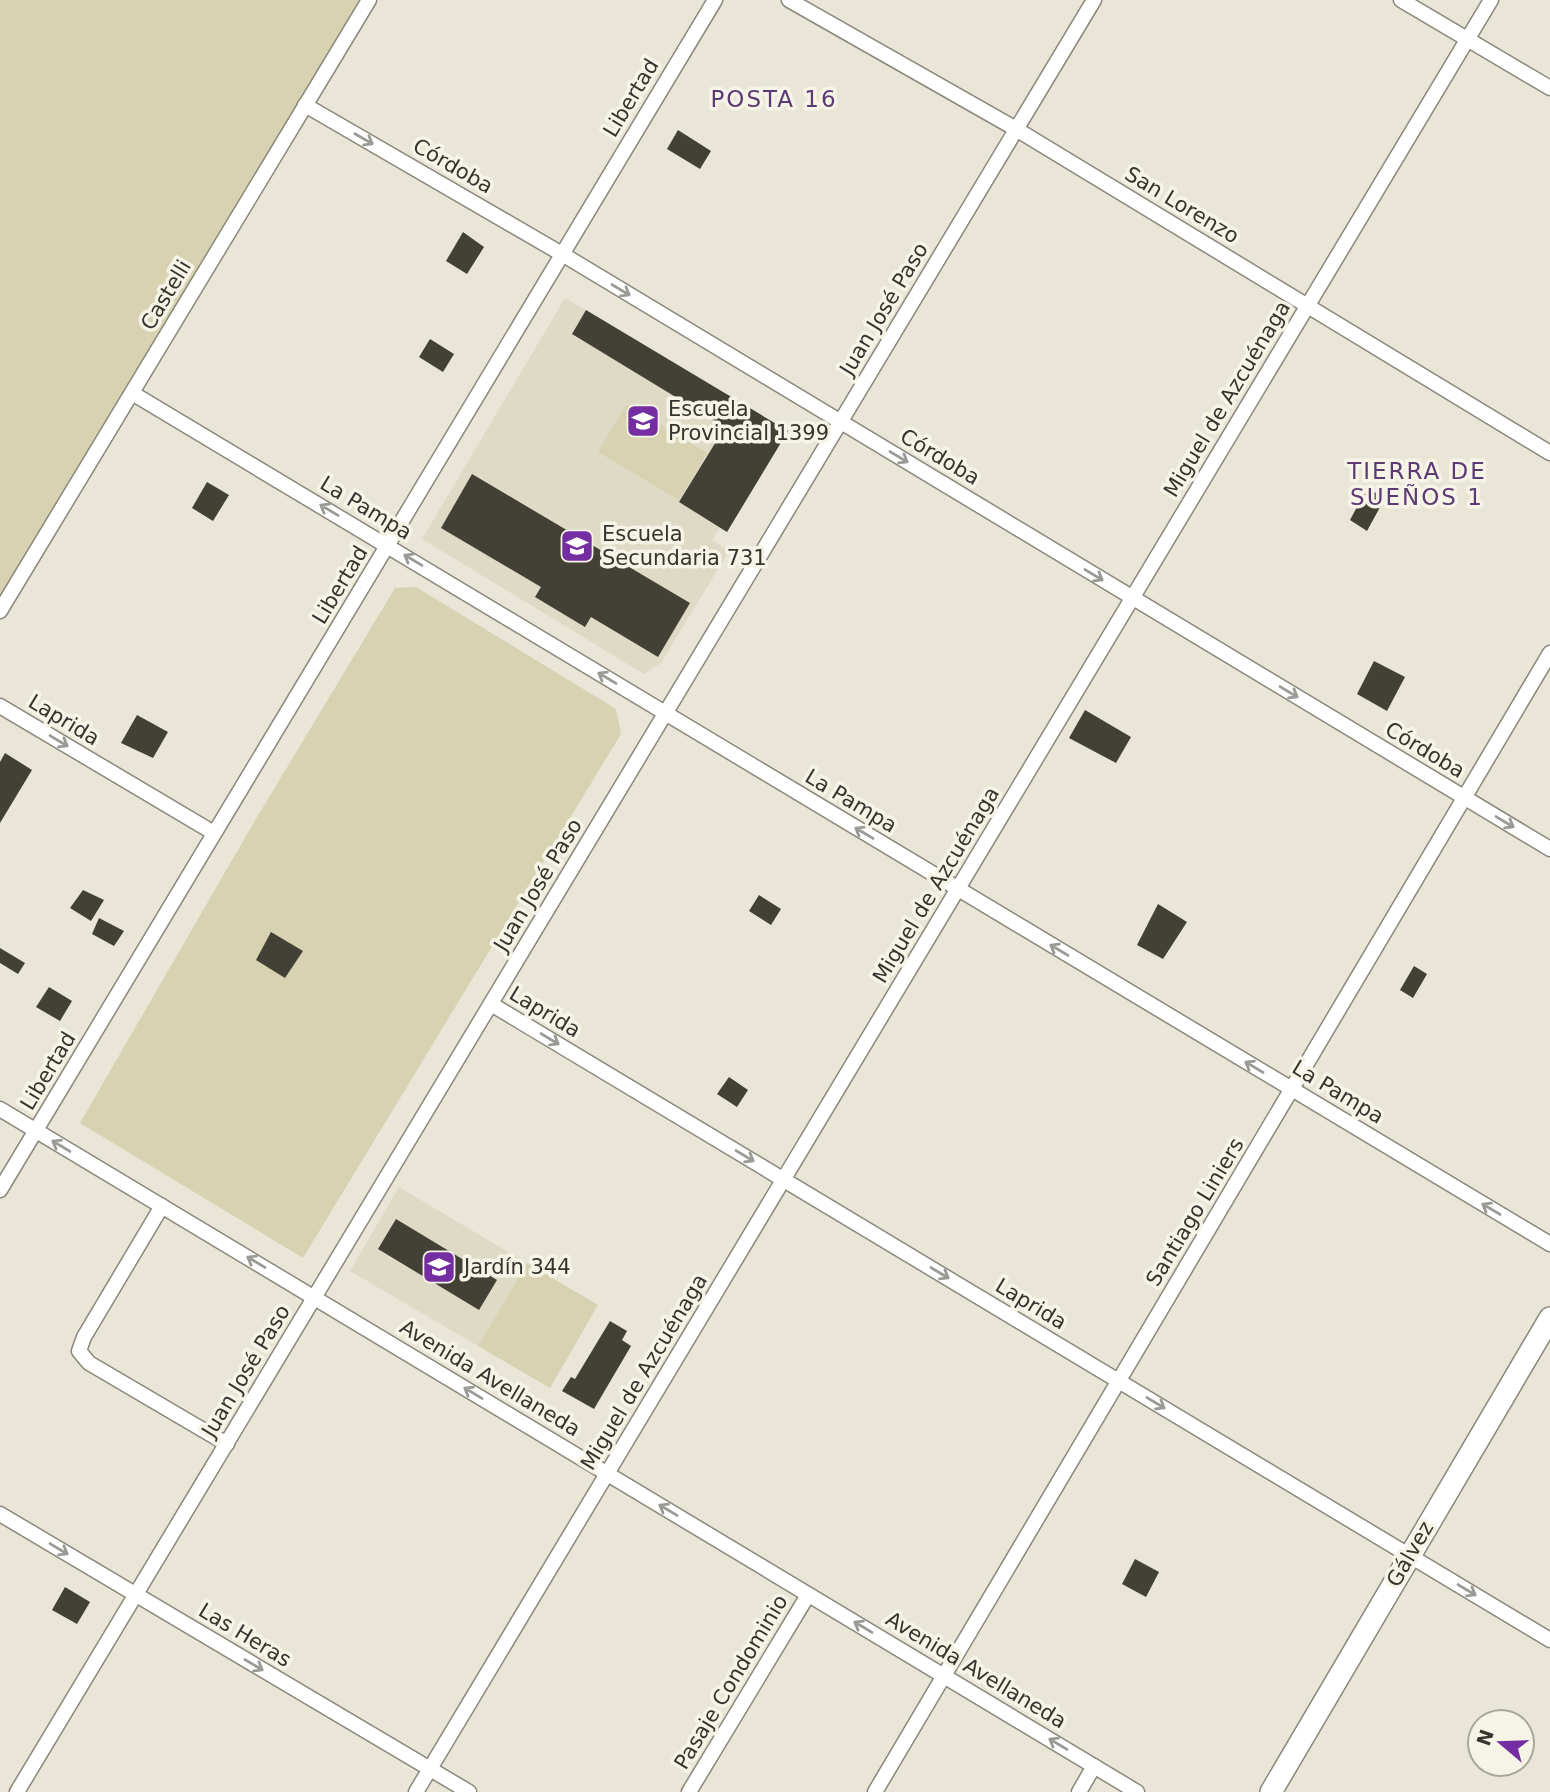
<svg xmlns="http://www.w3.org/2000/svg" width="1550" height="1792" font-family="'DejaVu Sans',sans-serif">
<rect width="100%" height="100%" fill="#e9e6d8"/>
<!-- built -->
<g fill="#dedac5">
<path d="M 565,298 L 788,431 L 727,532 L 720,527 L 712,540 L 729,551 L 661,663 L 644,674 L 422,539 Z"/>
<path d="M 399,1187 L 527,1263 L 478,1346 L 350,1271 Z"/>
</g>
<!-- green -->
<g fill="#d7d2b1">
<path d="M 0,0 L 369,0 L 0,611 Z"/>
<path d="M 626,405 L 707,453 L 679,500 L 598,452 Z"/>
<path d="M 416,587 L 616,709 L 621,734 L 303,1258 L 80,1123 L 250,829 L 395,588 Z"/>
<path d="M 527,1263 L 598,1305 L 550,1388 L 478,1346 Z"/>
</g>
<!-- building -->
<g fill="#434136">
<path d="M 678,130 L 711,151 L 700,169 L 667,149 Z"/>
<path d="M 463,232 L 484,247 L 467,274 L 446,261 Z"/>
<path d="M 586,310 L 788,431 L 727,532 L 679,502 L 725,427 L 572,334 Z"/>
<path d="M 430,339 L 454,354 L 443,372 L 419,357 Z"/>
<path d="M 472,474 L 690,603 L 658,657 L 591,617 L 585,627 L 535,597 L 541,587 L 441,528 Z"/>
<path d="M 207,482 L 229,495 L 213,521 L 192,508 Z"/>
<path d="M 1367,488 L 1385,498 L 1367,531 L 1350,520 Z"/>
<path d="M 1374,661 L 1405,677 L 1387,711 L 1357,694 Z"/>
<path d="M 1085,710 L 1131,737 L 1116,763 L 1069,738 Z"/>
<path d="M 137,715 L 168,732 L 153,758 L 121,743 Z"/>
<path d="M 5,753 L 32,770 L 0,823 L 0,762 Z"/>
<path d="M 83,890 L 104,900 L 91,921 L 70,908 Z"/>
<path d="M 759,895 L 781,909 L 771,925 L 749,911 Z"/>
<path d="M 1158,904 L 1187,922 L 1163,959 L 1137,945 Z"/>
<path d="M 99,918 L 124,931 L 114,946 L 92,934 Z"/>
<path d="M 271,932 L 303,951 L 285,978 L 256,960 Z"/>
<path d="M 0,948 L 25,963 L 18,974 L 0,963 Z"/>
<path d="M 1414,966 L 1427,974 L 1413,998 L 1400,990 Z"/>
<path d="M 49,987 L 72,1001 L 60,1021 L 36,1007 Z"/>
<path d="M 729,1077 L 748,1090 L 737,1107 L 717,1094 Z"/>
<path d="M 396,1219 L 497,1280 L 479,1310 L 378,1249 Z"/>
<path d="M 610,1321 L 627,1331 L 622,1340 L 631,1346 L 594,1409 L 562,1391 L 571,1377 L 575,1379 Z"/>
<path d="M 1135,1559 L 1159,1572 L 1146,1597 L 1122,1584 Z"/>
<path d="M 65,1587 L 90,1602 L 77,1624 L 52,1610 Z"/>
</g>
<g fill="none" stroke-linecap="round" stroke-linejoin="round">
<defs>
<g id="minor">
<path d="M 789,0 L 1016,129 L 1550,453"/>
<path d="M 1401,0 L 1550,88"/>
<path d="M 305,105 L 562,254 L 1550,849"/>
<path d="M 132,393 L 1550,1244"/>
<path d="M 0,611 L 369,0"/>
<path d="M 0,706 L 214,833"/>
<path d="M 491,1004 L 1550,1640"/>
<path d="M 0,1109 L 1137,1792"/>
<path d="M 0,1190 L 715,0"/>
<path d="M 162,1206 L 84,1337 L 79,1351 L 89,1363 L 227,1444"/>
<path d="M 0,1514 L 469,1792"/>
<path d="M 17,1792 L 1094,0"/>
<path d="M 416,1792 L 1491,0"/>
<path d="M 689,1792 L 808,1595"/>
<path d="M 875,1792 L 1550,653"/>
<path d="M 1079,1792 L 1094,1766"/>
</g>
<path id="secondary" d="M 1271,1792 L 1550,1318"/>
</defs>
<!-- minor casing -->
<use href="#minor" stroke="#8a887b" stroke-width="17"/>
<!-- secondary casing -->
<use href="#secondary" stroke="#8a887b" stroke-width="24"/>
<!-- minor -->
<use href="#minor" stroke="#fff" stroke-width="14"/>
<!-- secondary -->
<use href="#secondary" stroke="#fff" stroke-width="21"/>
</g>
<!-- one-way arrows -->
<defs><path id="oneway-shaft" d="M-6 0H5M1.5-3L5.5 0L1.5 3" fill="none" stroke-width="1.6" stroke-linecap="round" stroke-linejoin="round" transform="scale(1.75)"/></defs>
<g stroke="#9a9a96">
<use href="#oneway-shaft" transform="translate(364 139) rotate(30)"/>
<use href="#oneway-shaft" transform="translate(621 290) rotate(31)"/>
<use href="#oneway-shaft" transform="translate(899 457) rotate(31)"/>
<use href="#oneway-shaft" transform="translate(329 510) rotate(-149)"/>
<use href="#oneway-shaft" transform="translate(413 560) rotate(-149)"/>
<use href="#oneway-shaft" transform="translate(1094 575) rotate(31)"/>
<use href="#oneway-shaft" transform="translate(607 678) rotate(-149)"/>
<use href="#oneway-shaft" transform="translate(1289 692) rotate(31)"/>
<use href="#oneway-shaft" transform="translate(59 741) rotate(31)"/>
<use href="#oneway-shaft" transform="translate(1505 822) rotate(31)"/>
<use href="#oneway-shaft" transform="translate(864 833) rotate(-149)"/>
<use href="#oneway-shaft" transform="translate(1059 950) rotate(-149)"/>
<use href="#oneway-shaft" transform="translate(550 1039) rotate(31)"/>
<use href="#oneway-shaft" transform="translate(1254 1067) rotate(-149)"/>
<use href="#oneway-shaft" transform="translate(61 1146) rotate(-149)"/>
<use href="#oneway-shaft" transform="translate(745 1156) rotate(31)"/>
<use href="#oneway-shaft" transform="translate(1491 1209) rotate(-149)"/>
<use href="#oneway-shaft" transform="translate(256 1262) rotate(-149)"/>
<use href="#oneway-shaft" transform="translate(940 1273) rotate(31)"/>
<use href="#oneway-shaft" transform="translate(473 1393) rotate(-149)"/>
<use href="#oneway-shaft" transform="translate(1156 1403) rotate(31)"/>
<use href="#oneway-shaft" transform="translate(668 1510) rotate(-149)"/>
<use href="#oneway-shaft" transform="translate(59 1549) rotate(31)"/>
<use href="#oneway-shaft" transform="translate(1467 1590) rotate(31)"/>
<use href="#oneway-shaft" transform="translate(863 1627) rotate(-149)"/>
<use href="#oneway-shaft" transform="translate(254 1665) rotate(31)"/>
<use href="#oneway-shaft" transform="translate(1058 1744) rotate(-149)"/>
</g>
<!-- icons -->
<defs>
<symbol id="school-square" viewBox="-11 -11 22 22"><rect x="-9" y="-9" width="18" height="18" rx="4" fill="#752ea1" stroke="#f6f4e6"/><path d="M0-5L7-2L0 1L-7-2ZM-4 1L0 2.5L4 1V4Q0 6-4 4Z" fill="#fff"/></symbol>
</defs>
<g fill-rule="evenodd">
<use href="#school-square" x="624" y="402" width="38" height="38"/>
<use href="#school-square" x="558" y="527" width="38" height="38"/>
<use href="#school-square" x="420" y="1248" width="38" height="38"/>
</g>
<g text-anchor="middle" stroke-width="7" stroke-linejoin="round" paint-order="stroke">
<!-- street labels -->
<g font-size="21" fill="#35342e" stroke="#f6f4e6">
<text transform="translate(631 98) rotate(-59)" y="7">Libertad</text>
<text transform="translate(453 166) rotate(30)" y="7">Córdoba</text>
<text transform="translate(1182 205) rotate(31)" y="7">San Lorenzo</text>
<text transform="translate(166 295) rotate(-59)" y="7">Castelli</text>
<text transform="translate(884 309) rotate(-59)" y="7">Juan José Paso</text>
<text transform="translate(1227 399) rotate(-59)" y="7">Miguel de Azcuénaga</text>
<text transform="translate(940 457) rotate(31)" y="7">Córdoba</text>
<text transform="translate(366 508) rotate(31)" y="7">La Pampa</text>
<text transform="translate(340 585) rotate(-59)" y="7">Libertad</text>
<text transform="translate(64 720) rotate(31)" y="7">Laprida</text>
<text transform="translate(1425 750) rotate(31)" y="7">Córdoba</text>
<text transform="translate(851 801) rotate(31)" y="7">La Pampa</text>
<text transform="translate(538 885) rotate(-59)" y="7">Juan José Paso</text>
<text transform="translate(936 885) rotate(-59)" y="7">Miguel de Azcuénaga</text>
<text transform="translate(545 1012) rotate(31)" y="7">Laprida</text>
<text transform="translate(48 1071) rotate(-59)" y="7">Libertad</text>
<text transform="translate(1338 1092) rotate(31)" y="7">La Pampa</text>
<text transform="translate(1195 1212) rotate(-59)" y="7">Santiago Liniers</text>
<text transform="translate(1031 1304) rotate(31)" y="7">Laprida</text>
<text transform="translate(246 1371) rotate(-59)" y="7">Juan José Paso</text>
<text transform="translate(644 1372) rotate(-59)" y="7">Miguel de Azcuénaga</text>
<text transform="translate(490 1378) rotate(31)" y="7">Avenida Avellaneda</text>
<text transform="translate(1410 1554) rotate(-60)" y="7">Gálvez</text>
<text transform="translate(245 1635) rotate(31)" y="7">Las Heras</text>
<text transform="translate(976 1670) rotate(31)" y="7">Avenida Avellaneda</text>
<text transform="translate(731 1682) rotate(-59)" y="7">Pasaje Condominio</text>
</g>
<!-- poi labels -->
<g font-size="21" fill="#35342e" stroke="#f6f4e6" text-anchor="start">
<text x="668" y="416">Escuela<tspan x="668" dy="24">Provincial 1399</tspan></text>
<text x="602" y="541">Escuela<tspan x="602" dy="24">Secundaria 731</tspan></text>
<text x="464" y="1274">Jardín 344</text>
</g>
<!-- neighbourhood labels -->
<g font-size="23" letter-spacing="2" fill="#5c3a74" stroke="#f6f4e6">
<text x="774" y="107">POSTA 16</text>
<text x="1417" y="479">TIERRA DE<tspan x="1417" dy="26">SUEÑOS 1</tspan></text>
</g>
</g>
<!-- north arrow -->
<g transform="translate(1501 1743) rotate(289)"><circle r="33" fill="#f6f4e6" stroke="#a9a79c" stroke-width="2"/>
<path d="M0-5L12 26L0 18L-12 26Z" fill="#752ea1"/>
<text y="-10" font-size="19" font-weight="bold" text-anchor="middle" fill="#35342e">N</text>
</g>
</svg>
